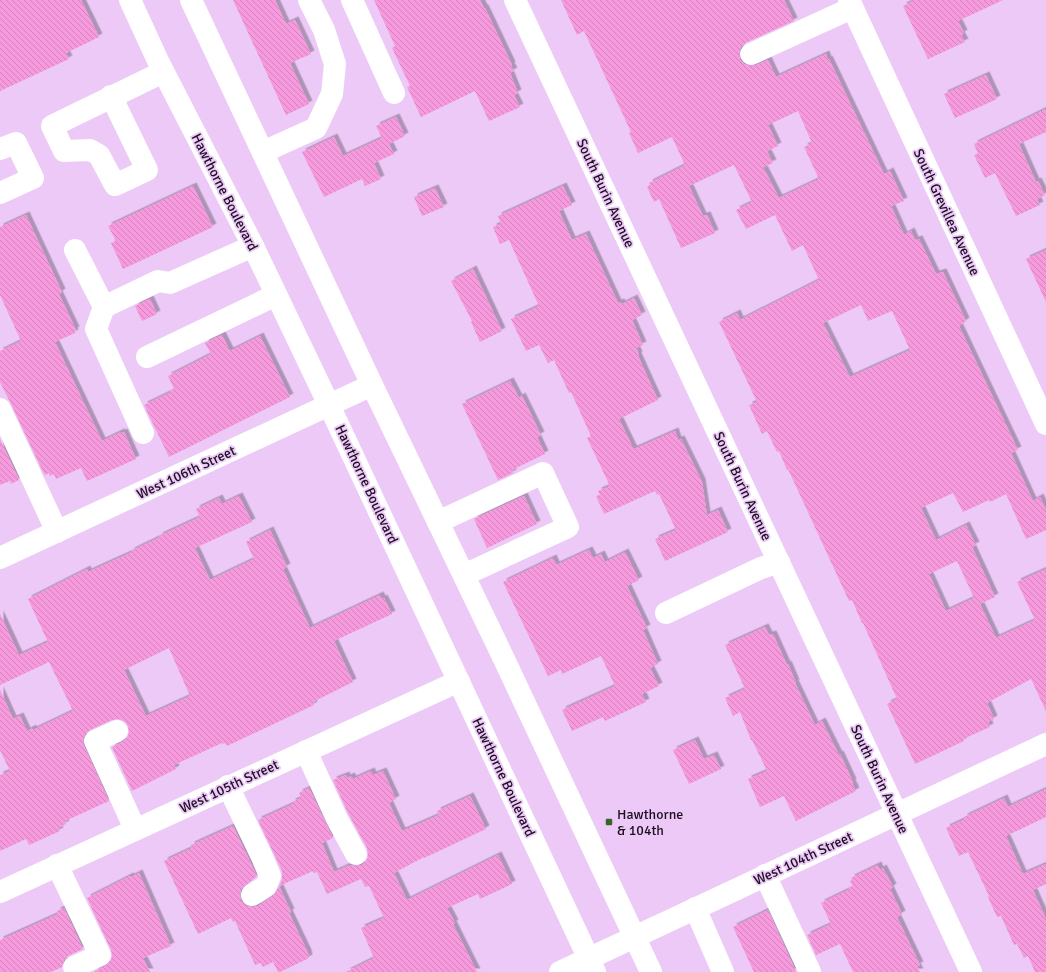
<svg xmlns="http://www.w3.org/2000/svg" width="1046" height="972" font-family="Signika,sans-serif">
<defs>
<pattern id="building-back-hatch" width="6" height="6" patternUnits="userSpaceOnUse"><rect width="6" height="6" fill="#f699dd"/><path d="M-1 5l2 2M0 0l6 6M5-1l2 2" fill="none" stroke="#d283bd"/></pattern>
<filter id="shadow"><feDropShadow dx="3.5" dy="-3.5" stdDeviation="0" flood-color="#0004"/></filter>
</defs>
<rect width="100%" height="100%" fill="#ecc9f7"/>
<!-- building -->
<g fill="url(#building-back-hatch)" fill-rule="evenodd" filter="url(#shadow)">
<path d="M 0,0 L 81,0 L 99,37 L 66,53 L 69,59 L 0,91 Z"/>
<path d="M 233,0 L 275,0 L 286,24 L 295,20 L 311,54 L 290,63 L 309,104 L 286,115 Z"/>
<path d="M 374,0 L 480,0 L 484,8 L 485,8 L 512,65 L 511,66 L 514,71 L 510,73 L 518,93 L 514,95 L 520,107 L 489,121 L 475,91 L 421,117 L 407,87 L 410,86 L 392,48 L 395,46 Z"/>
<path d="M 561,0 L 784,0 L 794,21 L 745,43 L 741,47 L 739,52 L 740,60 L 744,64 L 750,66 L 756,65 L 768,60 L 776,77 L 826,54 L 828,60 L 829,59 L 884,174 L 890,171 L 904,201 L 891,206 L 904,235 L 911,231 L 915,240 L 919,239 L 936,274 L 943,272 L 966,321 L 959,326 L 1018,450 L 1011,453 L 1033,501 L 1040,497 L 1046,510 L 1046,530 L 1026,539 L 1006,494 L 990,502 L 989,500 L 963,512 L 953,493 L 921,508 L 936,540 L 966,525 L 976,545 L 972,547 L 995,597 L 980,604 L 996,638 L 1035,620 L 1017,582 L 1046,569 L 1046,711 L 1031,679 L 987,703 L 994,719 L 988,722 L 990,727 L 963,739 L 964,741 L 915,764 L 887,704 L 897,699 L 863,623 L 862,623 L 852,600 L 849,601 L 788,469 L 787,470 L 779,451 L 777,452 L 767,431 L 762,434 L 749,405 L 757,402 L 719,322 L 737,313 L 740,320 L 819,280 L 803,245 L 792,251 L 775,215 L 746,229 L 736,210 L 752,202 L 734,165 L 689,186 L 703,216 L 707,215 L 715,233 L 681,248 L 659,199 L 654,202 L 647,187 L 650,185 L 649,183 L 685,165 L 672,137 L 638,153 L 629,133 L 631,132 L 584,31 L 577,35 ZM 798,111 L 812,143 L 804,147 L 819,179 L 779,198 L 763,167 L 773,163 L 767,151 L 778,146 L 768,125 ZM 861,305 L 868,321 L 892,311 L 910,350 L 850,377 L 823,323 ZM 957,561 L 974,598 L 946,611 L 929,574 Z"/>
<path d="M 915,0 L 1003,0 L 958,21 L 964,33 L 961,35 L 965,42 L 928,59 L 903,6 Z"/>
<path d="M 986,75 L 997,99 L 955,118 L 944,94 Z"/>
<path d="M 1046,109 L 1046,132 L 1019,144 L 1036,182 L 1038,181 L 1045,195 L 1037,199 L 1040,205 L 1016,216 L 995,173 L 985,178 L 974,155 L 978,154 L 974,144 Z"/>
<path d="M 396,117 L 405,136 L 389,144 L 394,154 L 374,163 L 381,179 L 365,186 L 362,179 L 324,197 L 302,152 L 334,137 L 343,156 L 382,138 L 376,126 Z"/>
<path d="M 193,186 L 213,227 L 123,269 L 111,243 L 116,241 L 108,226 Z"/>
<path d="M 563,186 L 572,205 L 559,211 L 572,240 L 586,234 L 618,303 L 621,302 L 622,304 L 634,298 L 642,315 L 632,320 L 643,345 L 636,348 L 639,355 L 638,356 L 658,400 L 619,419 L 633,448 L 634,449 L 675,431 L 678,440 L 681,439 L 702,482 L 707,515 L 718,510 L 728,532 L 665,561 L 655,539 L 676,530 L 659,494 L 657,495 L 655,491 L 604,514 L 596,496 L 600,495 L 598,491 L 610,486 L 587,438 L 591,436 L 571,392 L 569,393 L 554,360 L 548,363 L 539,345 L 526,351 L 511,319 L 539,306 L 509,240 L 500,244 L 493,227 L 501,224 L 498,216 Z"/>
<path d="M 435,188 L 444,207 L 422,216 L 414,197 Z"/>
<path d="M 26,215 L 62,292 L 59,294 L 76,330 L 74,331 L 75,333 L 55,342 L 102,441 L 121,432 L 122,433 L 124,432 L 136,459 L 87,481 L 81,468 L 56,479 L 54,474 L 50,476 L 49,473 L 45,475 L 43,472 L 11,404 L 0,382 L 0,351 L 21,341 L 0,295 L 0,227 Z"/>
<path d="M 1046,250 L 1046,302 L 1026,259 Z"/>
<path d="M 473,269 L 502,331 L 480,342 L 471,322 L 472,321 L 451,281 Z"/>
<path d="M 150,299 L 157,314 L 142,321 L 135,306 Z"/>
<path d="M 222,335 L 230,351 L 260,336 L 290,397 L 169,457 L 144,405 L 171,392 L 170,391 L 174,389 L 168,376 L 211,354 L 205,343 Z"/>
<path d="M 510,381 L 519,398 L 522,396 L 541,435 L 537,437 L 545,454 L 512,470 L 513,473 L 498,480 L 462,404 Z"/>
<path d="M 0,439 L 19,480 L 11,484 L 10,481 L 0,485 Z"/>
<path d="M 239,496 L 252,522 L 195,548 L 210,580 L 254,559 L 246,542 L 270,530 L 287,567 L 283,569 L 310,628 L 380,595 L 382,599 L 384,598 L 392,614 L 334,641 L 353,682 L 313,702 L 314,705 L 227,746 L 225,743 L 222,744 L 222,743 L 174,765 L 176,769 L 132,791 L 112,747 L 122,742 L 127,739 L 129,732 L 128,726 L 124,721 L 118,719 L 112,720 L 90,730 L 85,734 L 83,740 L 84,746 L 109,801 L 65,821 L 66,824 L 58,828 L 60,831 L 29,845 L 26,839 L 0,851 L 0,775 L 10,771 L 0,750 L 0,690 L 13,719 L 20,716 L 27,731 L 33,728 L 33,730 L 73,711 L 49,662 L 0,685 L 0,614 L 19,655 L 48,642 L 28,599 L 87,569 L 88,572 L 132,552 L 131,551 L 160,537 L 159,536 L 200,517 L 196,509 L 219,498 L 222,504 ZM 169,648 L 190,696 L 146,716 L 124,670 Z"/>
<path d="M 524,496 L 537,524 L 487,548 L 474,519 Z"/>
<path d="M 589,550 L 593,558 L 601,554 L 605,562 L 625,552 L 639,580 L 627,586 L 647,628 L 643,630 L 658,664 L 650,668 L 659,686 L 642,694 L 646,702 L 605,721 L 603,717 L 572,731 L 562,710 L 615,686 L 601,656 L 562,674 L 561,670 L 548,676 L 503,582 L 553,558 L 556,565 Z"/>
<path d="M 765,627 L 769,635 L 773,634 L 787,665 L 788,664 L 796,683 L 795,683 L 815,725 L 822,721 L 839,755 L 840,754 L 853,782 L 852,783 L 856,791 L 796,821 L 784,796 L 760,807 L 748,779 L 767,771 L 752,740 L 751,740 L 740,712 L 733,716 L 725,698 L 745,689 L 725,645 Z"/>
<path d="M 695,740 L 704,759 L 714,755 L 721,769 L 689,784 L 673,750 Z"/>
<path d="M 371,771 L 373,775 L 383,771 L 396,799 L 389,803 L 402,831 L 439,815 L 437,811 L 470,796 L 486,829 L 424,858 L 424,857 L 394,873 L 407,900 L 498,855 L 512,884 L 480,899 L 478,894 L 447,908 L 455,923 L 453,924 L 477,972 L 346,972 L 374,958 L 361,928 L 384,918 L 369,886 L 365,887 L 361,879 L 327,894 L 317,872 L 314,873 L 313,871 L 279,886 L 282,880 L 282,871 L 258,820 L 293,804 L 292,802 L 301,798 L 299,793 L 309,788 L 333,838 L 322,843 L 334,872 L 350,865 L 355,866 L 362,865 L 367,860 L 368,855 L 367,848 L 348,813 L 333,780 L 346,775 L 347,778 L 351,776 L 353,779 Z"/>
<path d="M 1046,789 L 1046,817 L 1006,836 L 1023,874 L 1046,864 L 1046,884 L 1033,890 L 1046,919 L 1046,972 L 1035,972 L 1028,956 L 1024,958 L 1017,944 L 1014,945 L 1001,916 L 997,917 L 988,897 L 989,896 L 968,852 L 959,856 L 946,828 L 965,819 L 964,817 L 1004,798 L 1008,807 Z"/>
<path d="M 233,826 L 257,876 L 241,889 L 240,895 L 241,901 L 247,906 L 253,907 L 258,906 L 273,896 L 279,886 L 291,912 L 289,913 L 308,953 L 309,958 L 280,972 L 278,972 L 273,962 L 263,967 L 261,963 L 255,965 L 235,921 L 233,922 L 231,918 L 198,934 L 164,861 L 192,848 L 191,845 Z"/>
<path d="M 878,865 L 880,870 L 883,868 L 893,887 L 890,889 L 902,914 L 897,917 L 920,965 L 917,966 L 920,972 L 853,972 L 840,944 L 816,955 L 807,935 L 831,924 L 821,903 L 850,889 L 849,888 L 853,886 L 850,881 L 852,880 L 851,878 Z"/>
<path d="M 139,873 L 171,946 L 143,958 L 150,972 L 94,972 L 110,962 L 112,956 L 111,950 L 87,898 L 130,876 L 131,877 Z"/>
<path d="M 64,908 L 83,949 L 68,956 L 64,960 L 62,967 L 51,972 L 0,972 L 0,940 L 58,914 L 57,911 Z"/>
<path d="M 768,910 L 796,972 L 754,972 L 733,927 Z"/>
</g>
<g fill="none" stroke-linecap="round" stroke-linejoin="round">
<!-- minor -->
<g stroke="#fff" stroke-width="22">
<path d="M 352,0 L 394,93"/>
<path d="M 515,0 L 971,972"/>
<path d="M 849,0 L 1046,424"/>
<path d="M 751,54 L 852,8"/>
<path d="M 111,96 L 147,170 L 115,185 L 99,155 L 90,150 L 64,151 L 52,126 L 163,72"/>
<path d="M 0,149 L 16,143 L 33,178 L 0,193"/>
<path d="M 263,152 L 316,128 L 332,94 L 335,64 L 324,30 L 309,0"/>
<path d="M 75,250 L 104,307"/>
<path d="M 147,357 L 276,295"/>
<path d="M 0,409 L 57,532"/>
<path d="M 143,433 L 96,329 L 104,307 L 158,281 L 170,283 L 253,246"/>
<path d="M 438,522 L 543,473 L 568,527 L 464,575"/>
<path d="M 0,558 L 372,385"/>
<path d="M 666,613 L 761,568 L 779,562"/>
<path d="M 117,731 L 95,741 L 135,829"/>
<path d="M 306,751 L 337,819 L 356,854"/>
<path d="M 228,786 L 263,859 L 270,876 L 266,886 L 252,895"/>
<path d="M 57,865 L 100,955 L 74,967"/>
<path d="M 765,875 L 810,972"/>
<path d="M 0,892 L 459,681"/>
<path d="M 695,908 L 723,972"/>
<path d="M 560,972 L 1046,744"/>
</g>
<!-- major -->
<g stroke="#fff" stroke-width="22">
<path d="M 130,0 L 159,63 L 253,246 L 329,405 L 595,972"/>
<path d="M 191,0 L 372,385 L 504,659 L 651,972"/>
</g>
</g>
<!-- markers -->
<rect fill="#376524" stroke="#ecc9f7" stroke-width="1.5" x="605" y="818" width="8" height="8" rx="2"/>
<g text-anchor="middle" stroke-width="3.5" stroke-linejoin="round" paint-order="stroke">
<!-- street labels -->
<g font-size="14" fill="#1c0f1f" stroke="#ecc9f7">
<text transform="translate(225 192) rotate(63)" y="5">Hawthorne Boulevard</text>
<text transform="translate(606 193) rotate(65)" y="5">South Burin Avenue</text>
<text transform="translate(947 212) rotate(65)" y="5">South Grevillea Avenue</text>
<text transform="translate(186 472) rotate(-25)" y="5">West 106th Street</text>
<text transform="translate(367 484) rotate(65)" y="5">Hawthorne Boulevard</text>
<text transform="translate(743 486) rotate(65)" y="5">South Burin Avenue</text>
<text transform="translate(504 777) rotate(65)" y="5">Hawthorne Boulevard</text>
<text transform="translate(880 779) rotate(65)" y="5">South Burin Avenue</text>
<text transform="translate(229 786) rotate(-25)" y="5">West 105th Street</text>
<text transform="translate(803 858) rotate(-25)" y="5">West 104th Street</text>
</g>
<!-- poi labels -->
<g font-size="14" fill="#1c0f1f" stroke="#ecc9f7" text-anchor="start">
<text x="617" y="819">Hawthorne<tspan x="617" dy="16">&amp; 104th</tspan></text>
</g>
</g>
</svg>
